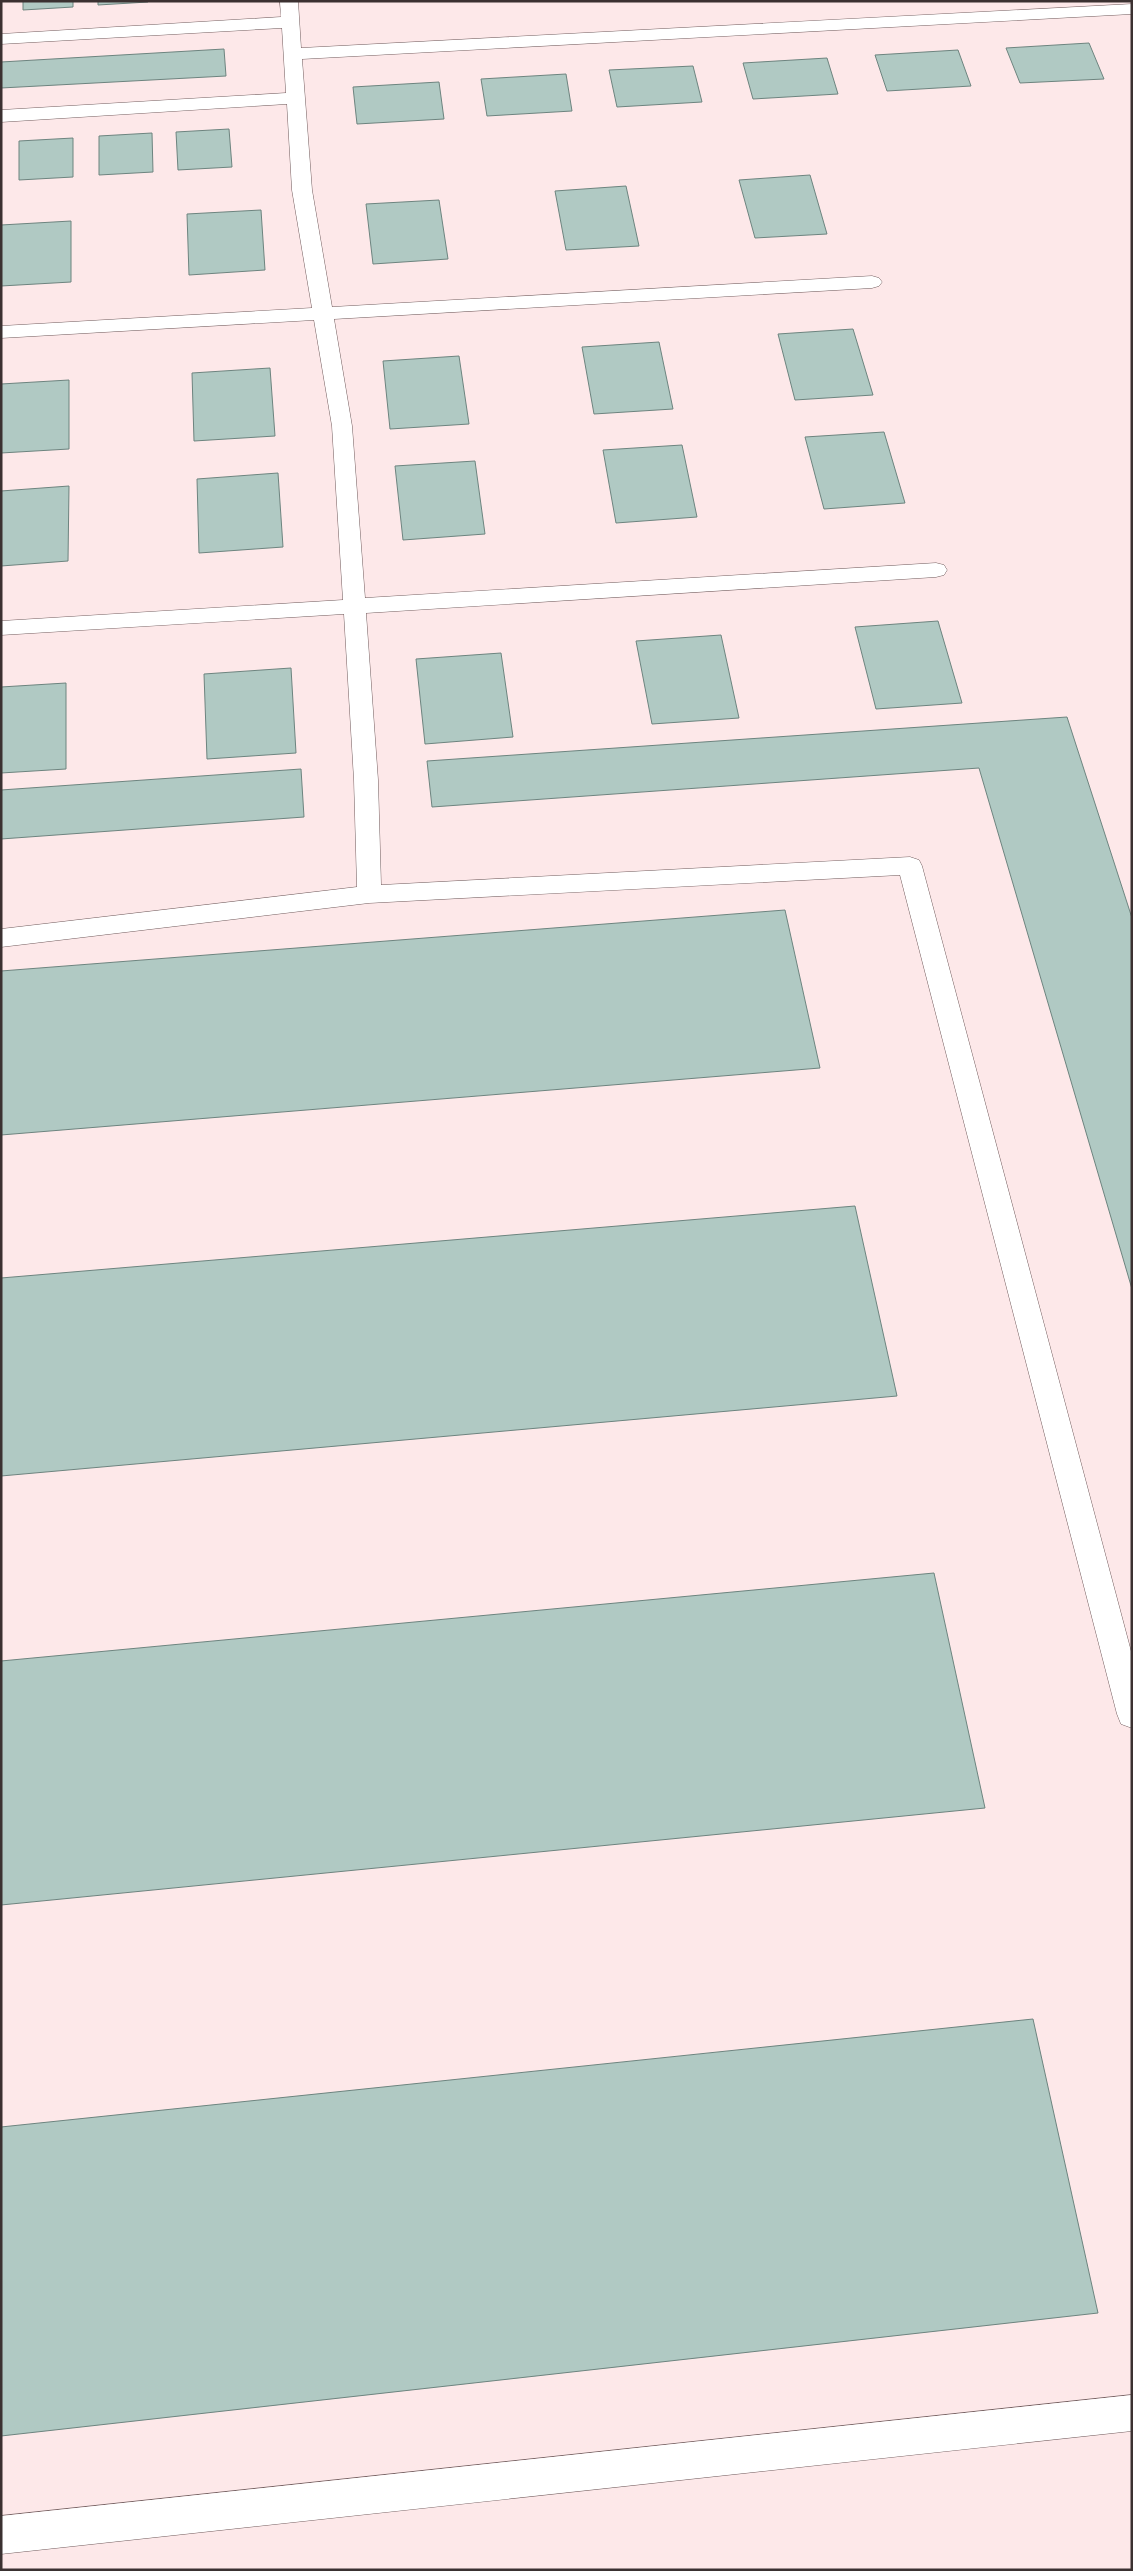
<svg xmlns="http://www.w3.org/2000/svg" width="1133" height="2571" font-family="'PT Sans',sans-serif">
<rect width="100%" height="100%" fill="#fde8e9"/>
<!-- building -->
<g fill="#b0c9c3" stroke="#6d847f">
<path d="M 23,1 L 73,1 L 73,7 L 23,10 Z"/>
<path d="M 98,1 L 148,1 L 148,2 L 98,5 Z"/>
<path d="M 1089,43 L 1104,79 L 1020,83 L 1006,48 Z"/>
<path d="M 224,49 L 226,76 L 1,88 L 1,62 Z"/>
<path d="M 958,50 L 971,86 L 887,91 L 875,55 Z"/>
<path d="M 827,58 L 838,94 L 753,99 L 743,63 Z"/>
<path d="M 693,66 L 702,102 L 617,107 L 609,70 Z"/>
<path d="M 566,74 L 572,111 L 487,116 L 481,79 Z"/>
<path d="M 439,82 L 444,119 L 357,124 L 353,87 Z"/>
<path d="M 229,129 L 232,167 L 178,170 L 176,132 Z"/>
<path d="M 152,133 L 153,172 L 99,175 L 99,136 Z"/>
<path d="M 73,138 L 73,177 L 19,180 L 19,141 Z"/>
<path d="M 810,175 L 827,234 L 755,238 L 739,180 Z"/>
<path d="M 626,186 L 639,246 L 566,250 L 555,191 Z"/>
<path d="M 439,200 L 448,259 L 373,264 L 366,204 Z"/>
<path d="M 261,210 L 265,270 L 189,275 L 187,214 Z"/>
<path d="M 71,221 L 71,282 L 1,286 L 1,225 Z"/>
<path d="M 853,329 L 873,395 L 795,400 L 778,334 Z"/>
<path d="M 659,342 L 673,409 L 594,414 L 582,347 Z"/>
<path d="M 459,356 L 469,424 L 390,429 L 383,361 Z"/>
<path d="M 270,368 L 275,436 L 194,441 L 192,373 Z"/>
<path d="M 69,380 L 69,449 L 1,453 L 1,384 Z"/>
<path d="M 884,432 L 905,503 L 824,509 L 805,437 Z"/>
<path d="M 682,445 L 697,517 L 616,523 L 603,450 Z"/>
<path d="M 475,461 L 485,534 L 403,540 L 395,466 Z"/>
<path d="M 278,473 L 283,547 L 199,553 L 197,479 Z"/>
<path d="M 69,486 L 68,561 L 1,566 L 1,491 Z"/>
<path d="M 938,621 L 962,703 L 876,709 L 855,627 Z"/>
<path d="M 721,635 L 739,718 L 652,724 L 636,641 Z"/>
<path d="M 501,653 L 513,737 L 425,744 L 416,659 Z"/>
<path d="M 291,668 L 296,753 L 207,759 L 204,674 Z"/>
<path d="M 66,683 L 66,769 L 1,773 L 1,687 Z"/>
<path d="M 1067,717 L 1132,918 L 1132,1289 L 979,768 L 432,807 L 427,761 Z"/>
<path d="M 301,769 L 304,817 L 1,839 L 1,790 Z"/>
<path d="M 785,910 L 820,1068 L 1,1135 L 1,971 Z"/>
<path d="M 855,1206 L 897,1396 L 1,1476 L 1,1278 Z"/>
<path d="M 934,1573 L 985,1808 L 1,1905 L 1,1661 Z"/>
<path d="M 1033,2019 L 1098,2313 L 1,2436 L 1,2127 Z"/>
</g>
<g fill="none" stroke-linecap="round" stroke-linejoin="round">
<defs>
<g id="service">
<path d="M 280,1 L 298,1 L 301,48 L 1132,4 L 1132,14 L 302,59 L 312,190 L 332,307 L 872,276 L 879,278 L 882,282 L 879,286 L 872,288 L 334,319 L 352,426 L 365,598 L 936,563 L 944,565 L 947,570 L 944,575 L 936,577 L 366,613 L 378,780 L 381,885 L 910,857 L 919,860 L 922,866 L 1132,1655 L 1132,1728 L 1121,1724 L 1117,1714 L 900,875 L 369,903 L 1,947 L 1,929 L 357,887 L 354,780 L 344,614 L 1,635 L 1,621 L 343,600 L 332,426 L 314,320 L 1,338 L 1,326 L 312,308 L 292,190 L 287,104 L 1,122 L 1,110 L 286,93 L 282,28 L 1,44 L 1,34 L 281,17 Z"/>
<path d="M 1132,2395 L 1132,2431 L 1,2554 L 1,2516 Z"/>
</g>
</defs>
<!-- service casing -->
<use href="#service" stroke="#725d5e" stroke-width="1"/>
<!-- service -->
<use href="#service" fill="#fff" fill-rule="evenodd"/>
</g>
<!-- border -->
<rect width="1133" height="2571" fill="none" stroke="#3b3131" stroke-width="5"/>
</svg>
